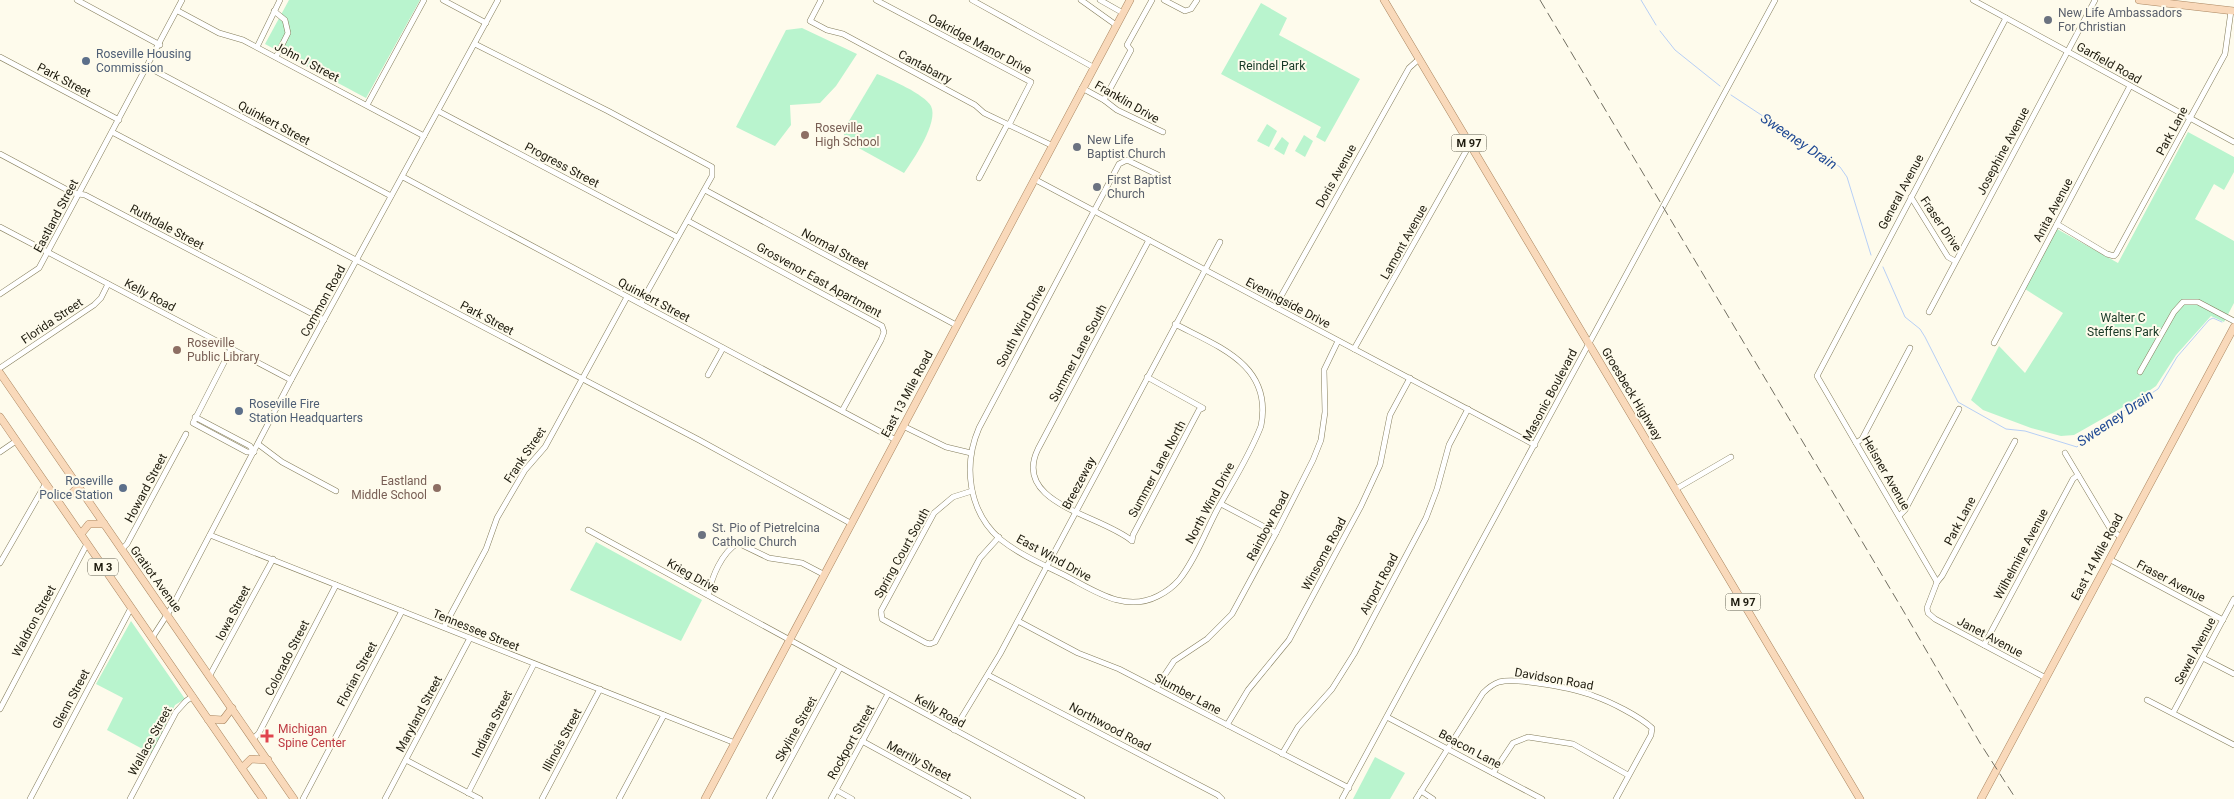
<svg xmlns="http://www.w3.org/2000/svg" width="2234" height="799" font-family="Roboto,sans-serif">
<rect width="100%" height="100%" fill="#fefbec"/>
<!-- green -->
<g fill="#b9f4ce">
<path d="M 289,0 L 420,0 L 366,98 L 265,44 Z"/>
<path d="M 1261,3 L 1287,18 L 1279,35 L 1360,79 L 1325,142 L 1316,137 L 1321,127 L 1221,74 Z"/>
<path d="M 802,28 L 857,54 L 836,86 L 820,103 L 790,105 L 791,125 L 775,146 L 736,127 L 786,30 Z"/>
<path d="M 877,74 C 890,79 924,94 931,106 C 939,122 913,160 904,173 L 846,141 L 843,131 Z"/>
<path d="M 1267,124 L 1277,131 L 1269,147 L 1257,141 Z"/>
<path d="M 2188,132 L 2234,157 L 2234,172 L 2224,190 L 2214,184 L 2195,219 L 2234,241 L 2234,303 L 2224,322 L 2211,316 L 2176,355 L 2156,386 L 2139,398 L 2074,435 L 2061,436 L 2031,428 L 1983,410 L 1971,400 L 1999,346 L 2025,373 L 2063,313 L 2025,289 L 2057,229 L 2118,263 Z"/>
<path d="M 1304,135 L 1313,141 L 1305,157 L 1295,151 Z"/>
<path d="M 1282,137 L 1289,143 L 1284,155 L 1274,149 Z"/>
<path d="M 596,542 L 702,600 L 681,641 L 570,590 Z"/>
<path d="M 131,621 L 185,699 L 175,705 L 152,754 L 107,730 L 123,698 L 96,684 Z"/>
<path d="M 1375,757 L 1405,773 L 1390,799 L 1353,799 Z"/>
</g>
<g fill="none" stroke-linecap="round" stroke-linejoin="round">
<!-- stream -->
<g stroke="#b7cff6" stroke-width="1">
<path d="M 1641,0 L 1656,25"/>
<path d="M 1660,31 L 1675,50 L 1720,86"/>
<path d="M 1731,95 L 1840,167 L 1847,177 L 1871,255"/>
<path d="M 1883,267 L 1905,317 L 1920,329 L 1925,337 L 1958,402 L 2006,429 L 2025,431 L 2077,447 L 2091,432 L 2158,389 L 2177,357 L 2209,320 L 2213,318 L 2222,322"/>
</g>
<defs>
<g id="minor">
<path d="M 77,0 L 160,45"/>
<path d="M 443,0 L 486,23"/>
<path d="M 821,0 L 810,21 L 827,30 L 843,34 L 975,105 L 984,113 L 1051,145"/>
<path d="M 876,0 L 1031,82 L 1009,125"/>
<path d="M 972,0 L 1093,67"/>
<path d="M 1081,0 L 1116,25"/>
<path d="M 1100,0 L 1123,13"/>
<path d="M 1164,0 L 1185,11 L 1191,9 L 1197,0"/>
<path d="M 1973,0 L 2234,142"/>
<path d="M 178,11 L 219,33 L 243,40 L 424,136"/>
<path d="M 274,11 L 285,20 L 288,33 L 276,57"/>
<path d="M 475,44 L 608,111 L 712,167 L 712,176 L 641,303"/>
<path d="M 257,47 L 280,0"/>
<path d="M 0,57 L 119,120"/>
<path d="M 148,67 L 391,196"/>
<path d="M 1082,88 L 1104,100 L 1117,110 L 1163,132"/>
<path d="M 1104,100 L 1131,50 L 1127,45 L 1152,0"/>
<path d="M 367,105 L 424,0"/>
<path d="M 438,111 L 677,237"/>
<path d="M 112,132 L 699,440 L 852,524"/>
<path d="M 0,154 L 73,193 L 85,195 L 324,320"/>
<path d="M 1158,175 L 1127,160 L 1119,164 L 979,428 C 963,465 968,511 1000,539 C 1020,555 1044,565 1066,576 C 1095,591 1125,613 1158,596 C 1166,592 1173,587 1179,580 C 1195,560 1205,533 1217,510 C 1232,483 1250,455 1261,426 C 1273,365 1219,347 1175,324"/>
<path d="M 403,177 L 896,440"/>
<path d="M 979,178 L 1007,125"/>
<path d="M 1034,179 L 1535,445"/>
<path d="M 705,190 L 956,325"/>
<path d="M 1911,197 L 1948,257 L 1955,261"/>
<path d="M 688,221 L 882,326 L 884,332 L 881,340 L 842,411"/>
<path d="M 2057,224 L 2107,254 L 2114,256 L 2116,254 L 2225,54 L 2231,11"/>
<path d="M 0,227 L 291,380"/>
<path d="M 0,294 L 39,268 L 182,0"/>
<path d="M 1275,307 L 1409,68 L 1419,59"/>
<path d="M 1929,312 L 2095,0"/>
<path d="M 1994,343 L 2130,86"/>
<path d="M 231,349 L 193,423 L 247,452 L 254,452"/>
<path d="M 1354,349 L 1470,144"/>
<path d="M 0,368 L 94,305 L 101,298 L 108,284"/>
<path d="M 2140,372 L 2174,312 L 2183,302 L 2198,302 L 2234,321"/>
<path d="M 708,375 L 723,348"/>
<path d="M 1147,377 L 1203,408 L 1199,410 L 1133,535 L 1132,541 C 1102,515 1011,504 1038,449 L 1149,240"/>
<path d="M 195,417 L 250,446 L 254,452"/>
<path d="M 903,426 L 946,447 L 971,453"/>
<path d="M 2015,441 L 1942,576 L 1937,582 L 1927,608 L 1928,613 L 1935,619 L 2046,678"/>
<path d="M 1856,443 L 1862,439 L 1910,348"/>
<path d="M 258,444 L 282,462 L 336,491"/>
<path d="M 0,452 L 16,441"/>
<path d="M 2065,453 L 2111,530 L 2121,537"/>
<path d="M 1676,489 L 1731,457"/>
<path d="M 972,491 L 953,497 L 934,513 L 881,611 L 882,619 L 926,643 L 930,644 L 935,642 L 980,558 L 999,537"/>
<path d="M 1221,504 L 1276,533"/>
<path d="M 1899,516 L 1905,510 L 1959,409"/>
<path d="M 588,530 L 1082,799"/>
<path d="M 210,535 L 735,743"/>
<path d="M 121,550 L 127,544 L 186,434"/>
<path d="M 2109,559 L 2223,620"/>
<path d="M 0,563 L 46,483"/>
<path d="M 1937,582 L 1817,376 L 2006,18"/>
<path d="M 708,595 C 712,577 721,553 738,543 L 769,558 L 802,563 L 823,574"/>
<path d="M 1018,621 L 1078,653 L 1119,669 L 1349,788"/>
<path d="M 444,627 L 486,549 L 497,518 L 525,470 L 545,447 L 627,297"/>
<path d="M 152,638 L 172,607 L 291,380 L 498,0"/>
<path d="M 1984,645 L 2073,479 L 2078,475"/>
<path d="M 2203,658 L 2234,674"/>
<path d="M 210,675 L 273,559"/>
<path d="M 988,675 L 1218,795 L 1222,799"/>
<path d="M 1156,688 L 1174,661 L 1207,639 L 1232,614 L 1276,533 L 1313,460 L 1321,440 L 1325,412 L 1324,370 L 1338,341"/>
<path d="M 2147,700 L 2234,745"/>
<path d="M 0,709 L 87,544"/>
<path d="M 2173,713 L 2234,599"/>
<path d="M 1387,717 L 1542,799"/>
<path d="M 1227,725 L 1248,690 L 1289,640 L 1361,506 L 1380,465 L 1390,415 L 1410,378"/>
<path d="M 954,730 L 1000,654 L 1220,242"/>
<path d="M 253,739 L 259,733 L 336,585"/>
<path d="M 862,741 L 968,799"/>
<path d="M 1282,754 L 1298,727 L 1332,689 L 1354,654 L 1426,518 L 1437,489 L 1449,445 L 1468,409"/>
<path d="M 406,760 L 480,799"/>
<path d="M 1493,773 L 1513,743 L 1528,737 L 1573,744 L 1628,775"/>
<path d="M 836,790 L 852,799"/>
<path d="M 1421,791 L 1433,799"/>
<path d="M 468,793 L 534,664"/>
<path d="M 30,799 L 131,608"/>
<path d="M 130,799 L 176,712 L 186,701 L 193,696"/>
<path d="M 303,799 L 402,611"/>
<path d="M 385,799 L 470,638"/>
<path d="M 542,799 L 600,689"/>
<path d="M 619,799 L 664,715"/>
<path d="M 769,799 L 840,668"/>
<path d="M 831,799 L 888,694"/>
<path d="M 1342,799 L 1775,0"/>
<path d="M 1416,799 L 1483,693 C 1488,688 1493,684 1499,682 C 1517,677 1577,689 1594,696 C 1611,702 1639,716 1652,728 L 1651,735 L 1616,799"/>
</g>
<g id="major">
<path d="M 1384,0 L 1860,799"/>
<path d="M 2139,0 L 2234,11"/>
<path d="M 0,373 L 294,799"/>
<path d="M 0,417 L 263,799"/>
<path d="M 54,495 L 69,496 L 78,487"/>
<path d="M 81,534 L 89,524 L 104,524"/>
<path d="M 208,719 L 223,720 L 232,708"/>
<path d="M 242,768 L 251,759 L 268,760"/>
<path d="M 705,799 L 1130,0"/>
<path d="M 1981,799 L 2234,327"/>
</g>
</defs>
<!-- minor casing -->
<use href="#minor" stroke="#847d5b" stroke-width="6"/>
<!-- major casing -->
<use href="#major" stroke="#aa8660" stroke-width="8"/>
<!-- minor -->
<use href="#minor" stroke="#fff" stroke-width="5"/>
<!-- major -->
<use href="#major" stroke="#f9d9ba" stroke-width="7"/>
<!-- rail -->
<path stroke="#716e61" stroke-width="1" stroke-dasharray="10 5" stroke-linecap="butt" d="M 1540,0 L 1904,612 L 1980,743 L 2016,799"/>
</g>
<!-- markers -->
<g fill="#6b7280" stroke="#fefbec" stroke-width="2">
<circle cx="2048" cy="20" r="5"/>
<circle cx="1077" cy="147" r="5"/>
<circle cx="1097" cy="187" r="5"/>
<circle cx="702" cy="535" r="5"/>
</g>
<g fill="#5c6f8a" stroke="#fefbec" stroke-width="2">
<circle cx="86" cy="61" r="5"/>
<circle cx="239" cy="411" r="5"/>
<circle cx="123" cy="488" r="5"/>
</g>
<g fill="#8d6e63" stroke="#fefbec" stroke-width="2">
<circle cx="805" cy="135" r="5"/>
<circle cx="177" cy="350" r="5"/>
<circle cx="437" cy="488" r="5"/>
</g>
<path fill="#e0444e" stroke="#fefbec" stroke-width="2" d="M264.5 728.5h5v5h5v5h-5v5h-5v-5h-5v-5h5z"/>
<g text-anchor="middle" stroke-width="4" stroke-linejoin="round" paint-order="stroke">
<!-- shield labels -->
<g fill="#fefbec" stroke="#615e51" stroke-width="1">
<rect x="1451.5" y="134.5" width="35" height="17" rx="4"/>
<rect x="88" y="558.5" width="30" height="17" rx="4"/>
<rect x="1725.5" y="593.5" width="35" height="17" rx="4"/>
</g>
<g font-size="11" font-weight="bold" fill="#1e1b0e">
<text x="1469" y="147">M 97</text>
<text x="103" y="571">M 3</text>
<text x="1743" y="606">M 97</text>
</g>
<!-- worship labels -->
<g font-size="12" fill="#5b616d" stroke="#fefbec" text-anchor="start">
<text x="2058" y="17">New Life Ambassadors<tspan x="2058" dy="14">For Christian</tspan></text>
<text x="1087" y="144">New Life<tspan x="1087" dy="14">Baptist Church</tspan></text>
<text x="1107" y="184">First Baptist<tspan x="1107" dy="14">Church</tspan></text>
<text x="712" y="532">St. Pio of Pietrelcina<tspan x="712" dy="14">Catholic Church</tspan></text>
</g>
<!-- street labels -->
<g font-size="12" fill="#1e1b0e" stroke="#fefbec">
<text transform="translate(980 44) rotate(28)" y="4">Oakridge Manor Drive</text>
<text transform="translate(307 62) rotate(28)" y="4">John J Street</text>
<text transform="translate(2109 63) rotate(29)" y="4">Garfield Road</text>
<text transform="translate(925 67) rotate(28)" y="4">Cantabarry</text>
<text transform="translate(64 80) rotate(28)" y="4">Park Street</text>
<text transform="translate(1127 102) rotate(30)" y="4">Franklin Drive</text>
<text transform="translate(274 123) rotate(28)" y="4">Quinkert Street</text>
<text transform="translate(2172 131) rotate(-62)" y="4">Park Lane</text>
<text transform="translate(2003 151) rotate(-62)" y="4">Josephine Avenue</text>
<text transform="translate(562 165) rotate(28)" y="4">Progress Street</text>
<text transform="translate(1336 176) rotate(-61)" y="4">Doris Avenue</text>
<text transform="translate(1901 192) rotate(-62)" y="4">General Avenue</text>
<text transform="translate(2053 210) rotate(-62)" y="4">Anita Avenue</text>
<text transform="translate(56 216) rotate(-62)" y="4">Eastland Street</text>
<text transform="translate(1941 224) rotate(56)" y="4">Fraser Drive</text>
<text transform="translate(167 227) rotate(28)" y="4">Ruthdale Street</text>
<text transform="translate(1404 242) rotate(-61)" y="4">Lamont Avenue</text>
<text transform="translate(835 249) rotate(28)" y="4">Normal Street</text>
<text transform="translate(819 280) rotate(29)" y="4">Grosvenor East Apartment</text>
<text transform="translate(150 295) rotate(28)" y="4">Kelly Road</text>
<text transform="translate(654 300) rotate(28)" y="4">Quinkert Street</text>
<text transform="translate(323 301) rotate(-61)" y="4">Common Road</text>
<text transform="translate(1288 303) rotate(28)" y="4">Eveningside Drive</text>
<text transform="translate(487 318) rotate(28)" y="4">Park Street</text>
<text transform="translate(52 321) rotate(-34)" y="4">Florida Street</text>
<text transform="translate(1021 326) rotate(-62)" y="4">South Wind Drive</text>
<text transform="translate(1078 353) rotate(-62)" y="4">Summer Lane South</text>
<text transform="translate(907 394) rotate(-62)" y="4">East 13 Mile Road</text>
<text transform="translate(1632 394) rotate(59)" y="4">Groesbeck Highway</text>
<text transform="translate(1550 395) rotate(-62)" y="4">Masonic Boulevard</text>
<text transform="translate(525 455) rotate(-56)" y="4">Frank Street</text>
<text transform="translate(1157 469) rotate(-62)" y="4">Summer Lane North</text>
<text transform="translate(1886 473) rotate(60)" y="4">Heisner Avenue</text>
<text transform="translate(1079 483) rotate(-62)" y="4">Breezeway</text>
<text transform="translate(146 488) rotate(-62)" y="4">Howard Street</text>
<text transform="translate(1210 503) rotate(-62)" y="4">North Wind Drive</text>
<text transform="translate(1960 521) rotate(-62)" y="4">Park Lane</text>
<text transform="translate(1268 526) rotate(-62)" y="4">Rainbow Road</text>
<text transform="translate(902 553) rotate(-61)" y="4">Spring Court South</text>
<text transform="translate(1324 554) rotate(-62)" y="4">Winsome Road</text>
<text transform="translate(2021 554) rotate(-62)" y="4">Wilhelmine Avenue</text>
<text transform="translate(2097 557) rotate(-62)" y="4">East 14 Mile Road</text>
<text transform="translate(1054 558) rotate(29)" y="4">East Wind Drive</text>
<text transform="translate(693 576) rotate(29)" y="4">Krieg Drive</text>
<text transform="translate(156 579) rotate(54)" y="4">Gratiot Avenue</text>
<text transform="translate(2171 581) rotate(28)" y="4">Fraser Avenue</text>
<text transform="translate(1379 584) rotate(-62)" y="4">Airport Road</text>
<text transform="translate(233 613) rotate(-62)" y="4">Iowa Street</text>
<text transform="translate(34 621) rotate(-62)" y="4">Waldron Street</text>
<text transform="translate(476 630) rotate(22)" y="4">Tennessee Street</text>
<text transform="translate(1990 637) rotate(28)" y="4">Janet Avenue</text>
<text transform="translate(2195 651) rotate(-62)" y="4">Sewel Avenue</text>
<text transform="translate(287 658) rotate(-63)" y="4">Colorado Street</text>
<text transform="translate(357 674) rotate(-62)" y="4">Florian Street</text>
<text transform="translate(1554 679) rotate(10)" y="4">Davidson Road</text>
<text transform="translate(1188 694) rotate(28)" y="4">Slumber Lane</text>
<text transform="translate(71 699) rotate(-62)" y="4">Glenn Street</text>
<text transform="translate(940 711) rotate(29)" y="4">Kelly Road</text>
<text transform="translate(419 714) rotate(-62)" y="4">Maryland Street</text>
<text transform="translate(492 724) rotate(-63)" y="4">Indiana Street</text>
<text transform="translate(1110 727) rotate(28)" y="4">Northwood Road</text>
<text transform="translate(796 729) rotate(-61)" y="4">Skyline Street</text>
<text transform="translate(562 740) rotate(-62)" y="4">Illinois Street</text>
<text transform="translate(150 741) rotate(-61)" y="4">Wallace Street</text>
<text transform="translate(851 742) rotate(-61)" y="4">Rockport Street</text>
<text transform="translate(1470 749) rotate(28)" y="4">Beacon Lane</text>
<text transform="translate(919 761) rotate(28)" y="4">Merrily Street</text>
</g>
<!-- service labels -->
<g font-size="12" fill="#4e5e75" stroke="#fefbec" text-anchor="start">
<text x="96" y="58">Roseville Housing<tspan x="96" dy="14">Commission</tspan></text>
<text x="249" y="408">Roseville Fire<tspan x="249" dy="14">Station Headquarters</tspan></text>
<text x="113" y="485" text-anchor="end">Roseville<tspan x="113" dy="14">Police Station</tspan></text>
</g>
<!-- park labels -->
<g font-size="12" fill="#183926" stroke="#fefbec">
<text x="1272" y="70">Reindel Park</text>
<text x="2123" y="322">Walter C<tspan x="2123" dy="14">Steffens Park</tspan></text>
</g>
<!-- education labels -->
<g font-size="12" fill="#785e54" stroke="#fefbec" text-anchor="start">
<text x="815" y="132">Roseville<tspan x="815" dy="14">High School</tspan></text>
<text x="187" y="347">Roseville<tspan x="187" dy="14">Public Library</tspan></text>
<text x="427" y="485" text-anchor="end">Eastland<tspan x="427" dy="14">Middle School</tspan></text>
</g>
<!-- health labels -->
<g font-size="12" fill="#be3a42" stroke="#fefbec" text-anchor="start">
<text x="278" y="733">Michigan<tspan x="278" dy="14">Spine Center</tspan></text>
</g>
<!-- water labels -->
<g font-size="14" font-style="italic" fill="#1e4893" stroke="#fefbec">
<text transform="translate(1799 141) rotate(34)" y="5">Sweeney Drain</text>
<text transform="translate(2115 418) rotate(-34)" y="5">Sweeney Drain</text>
</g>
</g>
</svg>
